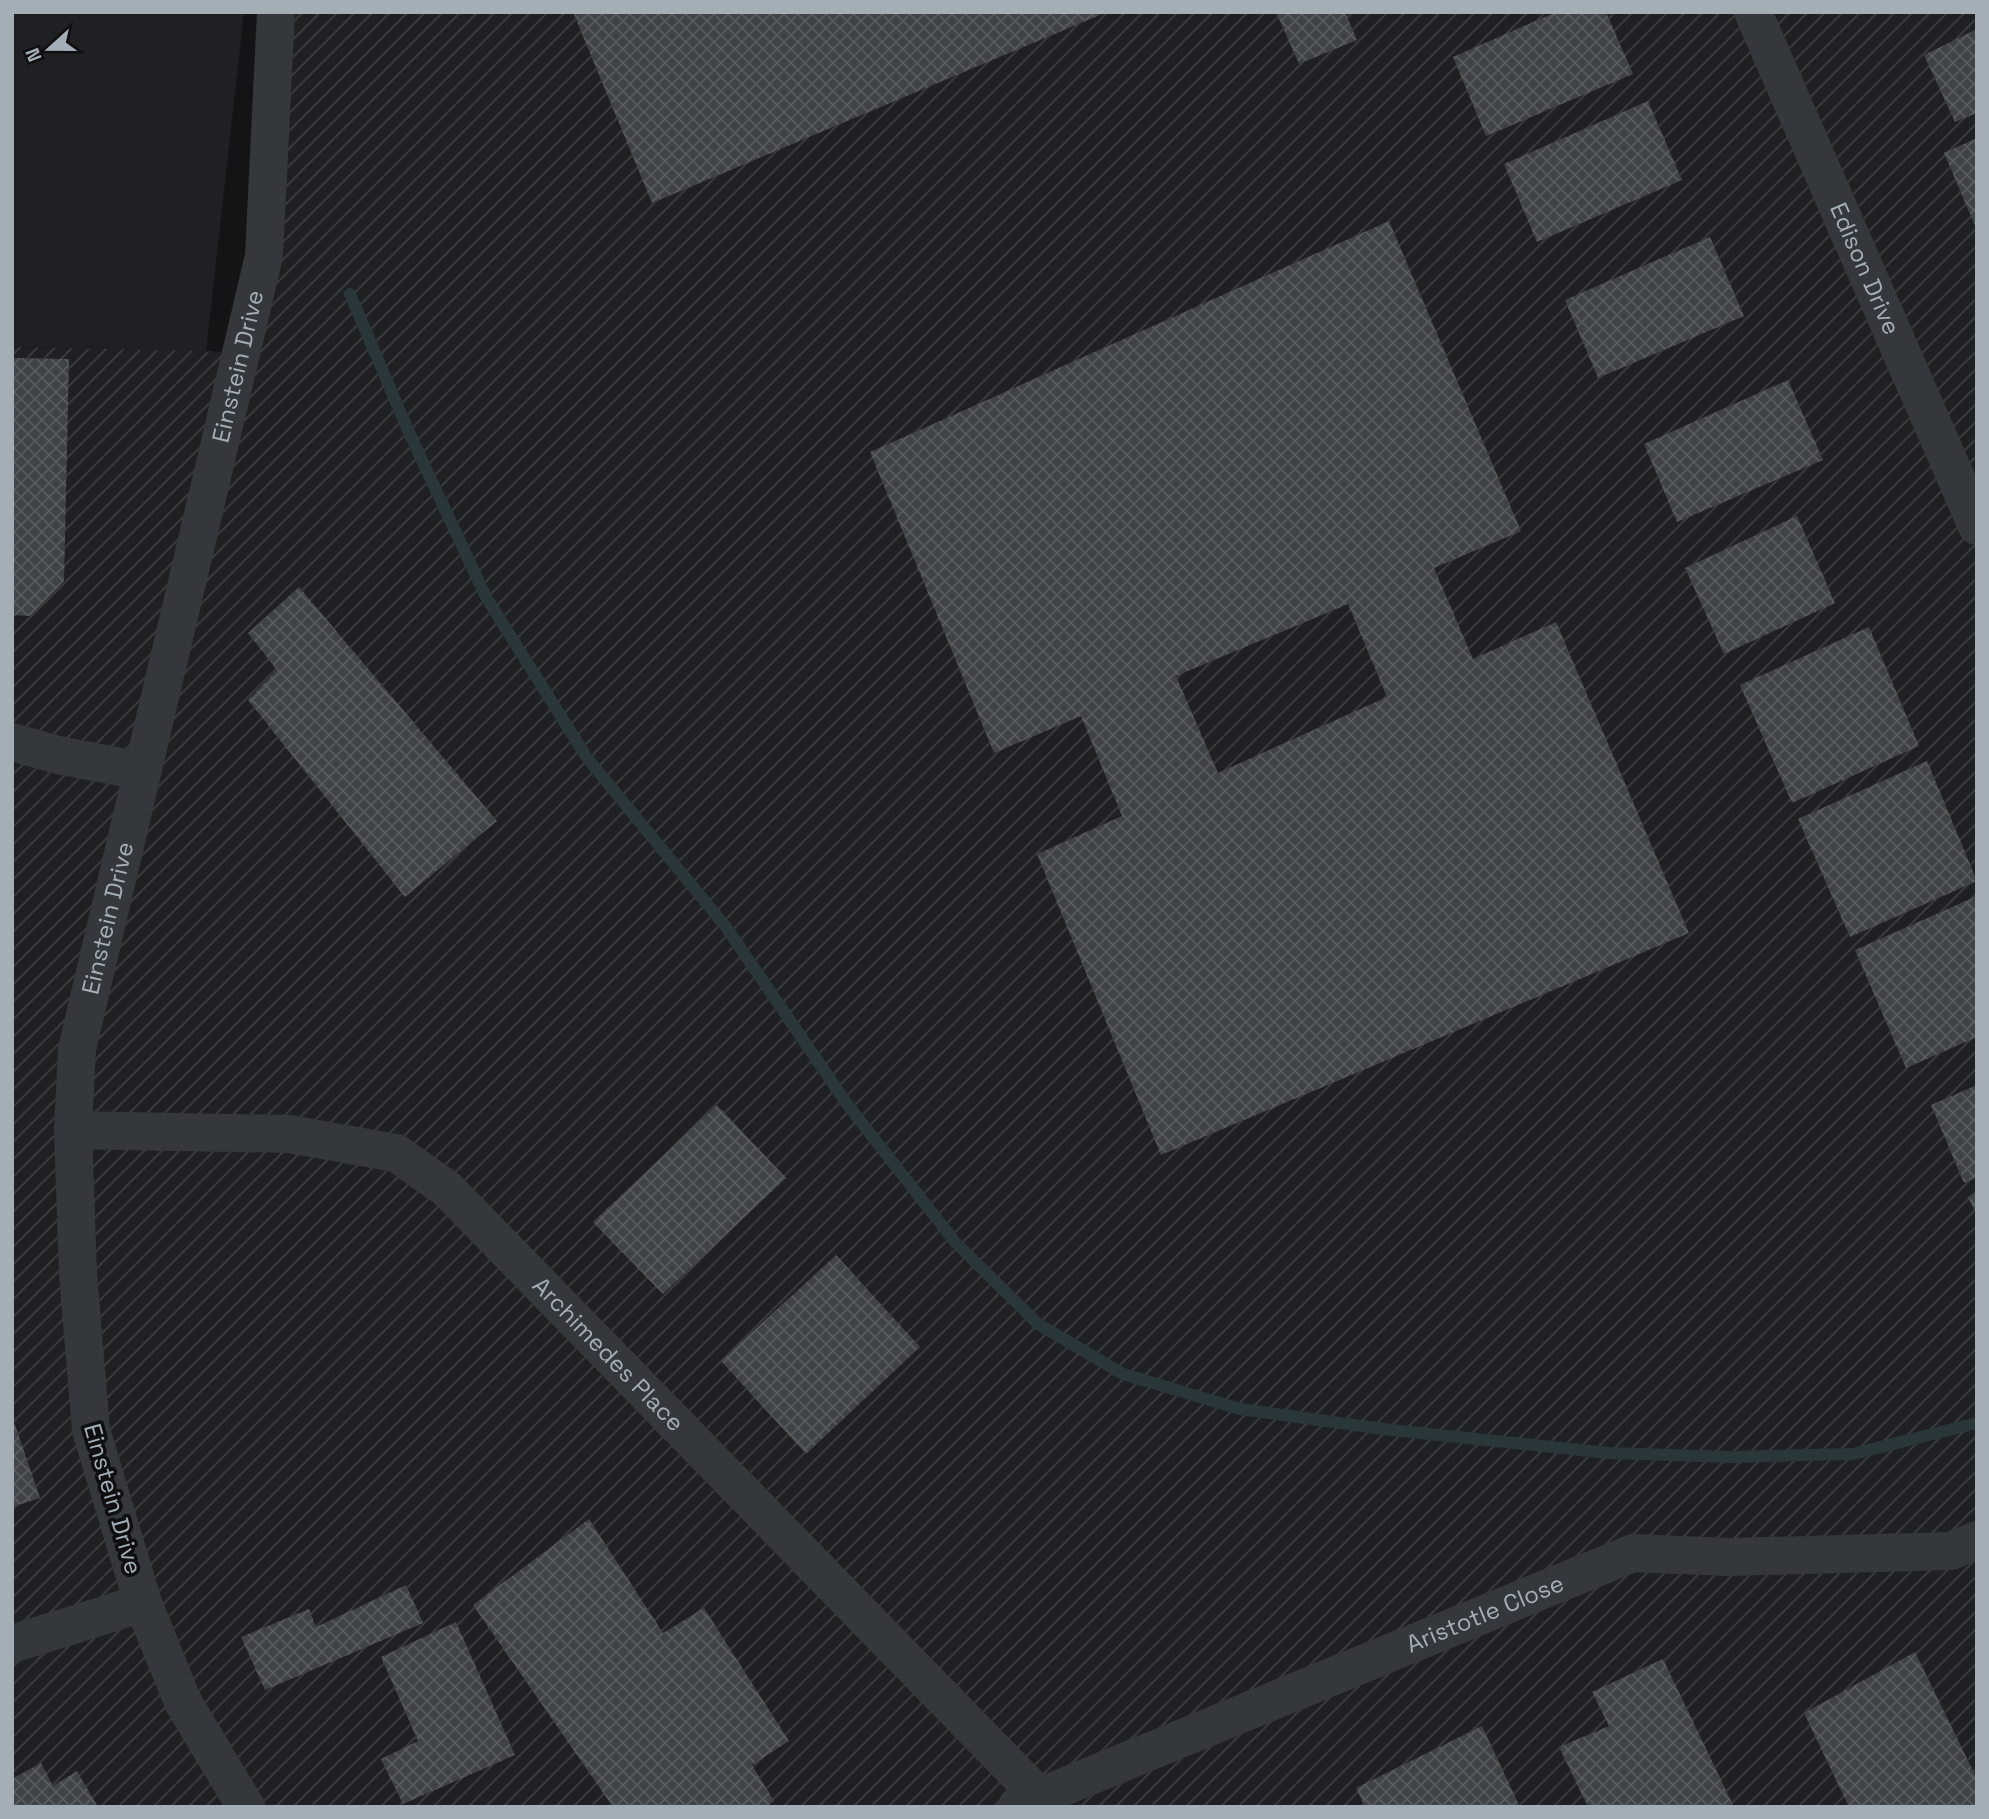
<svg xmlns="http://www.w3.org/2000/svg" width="1989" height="1819" font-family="'Space Grotesk',sans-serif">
<defs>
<pattern id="industrial-furrows" width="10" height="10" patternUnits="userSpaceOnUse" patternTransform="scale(1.75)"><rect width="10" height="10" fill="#1f2023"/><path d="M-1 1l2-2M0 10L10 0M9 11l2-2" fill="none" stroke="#3d3e41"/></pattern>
<pattern id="building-cross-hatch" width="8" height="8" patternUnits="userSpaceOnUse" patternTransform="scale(1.75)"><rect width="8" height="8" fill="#3f4246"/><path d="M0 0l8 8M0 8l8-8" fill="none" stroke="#585b5e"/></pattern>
</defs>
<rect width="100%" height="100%" fill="#131416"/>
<!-- built -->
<path fill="#1f2023" d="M 12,12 L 244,12 L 206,352 L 12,347 Z"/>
<!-- industrial -->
<path fill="url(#industrial-furrows)" d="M 276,12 L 1977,12 L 1977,1807 L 12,1807 L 12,347 L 242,352 Z"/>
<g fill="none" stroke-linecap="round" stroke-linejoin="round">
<!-- stream -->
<path stroke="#29373a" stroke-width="12" d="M 350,294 L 407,428 L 486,597 L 587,758 L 726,927 L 847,1104 L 955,1242 L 1038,1324 L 1123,1374 L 1240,1409 L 1383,1429 L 1608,1453 L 1731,1457 L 1853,1454 L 1977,1423"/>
</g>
<!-- building -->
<g fill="url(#building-cross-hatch)" fill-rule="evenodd">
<path d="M 573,12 L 1107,12 L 652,203 Z"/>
<path d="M 1276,12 L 1345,12 L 1357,40 L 1299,64 Z"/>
<path d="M 1556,12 L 1606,12 L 1633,74 L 1486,136 L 1453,57 Z"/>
<path d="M 1977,29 L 1977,113 L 1955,122 L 1924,55 Z"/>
<path d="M 1648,101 L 1682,180 L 1537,242 L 1504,164 Z"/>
<path d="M 1977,138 L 1977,230 L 1944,153 Z"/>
<path d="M 1389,221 L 1521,531 L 1434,568 L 1473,659 L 1556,622 L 1689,933 L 1161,1155 L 1037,854 L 1122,816 L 1081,716 L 994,753 L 870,452 ZM 1348,604 L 1387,697 L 1218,773 L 1176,676 Z"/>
<path d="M 1710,237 L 1744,316 L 1598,378 L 1565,300 Z"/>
<path d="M 12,358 L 69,359 L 64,581 L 30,616 L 12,615 Z"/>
<path d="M 1788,380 L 1823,460 L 1677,522 L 1644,444 Z"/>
<path d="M 1797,516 L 1835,603 L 1724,654 L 1685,568 Z"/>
<path d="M 299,587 L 497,821 L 405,897 L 248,700 L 277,670 L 248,633 Z"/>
<path d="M 1869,627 L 1919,746 L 1792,803 L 1740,685 Z"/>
<path d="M 1927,761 L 1977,881 L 1850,937 L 1798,819 Z"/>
<path d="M 1977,896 L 1977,1037 L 1906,1068 L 1855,950 Z"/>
<path d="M 1977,1085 L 1977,1177 L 1964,1183 L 1931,1105 Z"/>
<path d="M 717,1105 L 786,1178 L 663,1294 L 593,1222 Z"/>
<path d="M 1977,1193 L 1977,1216 L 1968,1197 Z"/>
<path d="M 836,1255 L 920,1347 L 806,1454 L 721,1361 Z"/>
<path d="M 12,1416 L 40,1498 L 12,1507 Z"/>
<path d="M 589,1519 L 663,1633 L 704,1608 L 789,1741 L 752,1765 L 774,1801 L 766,1807 L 613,1807 L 473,1605 Z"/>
<path d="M 406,1585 L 423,1623 L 265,1690 L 241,1637 L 309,1609 L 316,1627 Z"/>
<path d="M 456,1622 L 515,1755 L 403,1804 L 381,1759 L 418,1741 L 381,1657 Z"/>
<path d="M 1915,1652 L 1977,1779 L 1977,1807 L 1849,1807 L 1804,1713 Z"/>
<path d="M 1663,1659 L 1734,1807 L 1588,1807 L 1559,1747 L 1609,1726 L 1592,1692 Z"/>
<path d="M 1482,1726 L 1520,1807 L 1365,1807 L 1356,1788 Z"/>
<path d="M 41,1763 L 53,1786 L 77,1771 L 98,1807 L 12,1807 L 12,1779 Z"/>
</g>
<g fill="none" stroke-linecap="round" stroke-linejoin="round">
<!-- minor -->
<g stroke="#34373b" stroke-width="38">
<path id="s1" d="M 1753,12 L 1977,526"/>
<path d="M 12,742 L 58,755 L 142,771"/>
<path id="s2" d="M 73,1130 L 289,1134 L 396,1153 L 447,1189 L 1039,1796"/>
<path d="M 12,1644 L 143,1603"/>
<path id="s3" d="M 1017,1806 L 1633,1553 L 1728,1557 L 1951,1551 L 1977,1540"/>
<path id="s4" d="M 246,1807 L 183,1702 L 143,1603 L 91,1430 L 78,1274 L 73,1130 L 77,1049 L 264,256 L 276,12"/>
</g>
</g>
<g text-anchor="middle" stroke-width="7" stroke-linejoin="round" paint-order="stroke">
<!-- street labels -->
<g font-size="24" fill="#a4aeb7" stroke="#0f0f11">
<text dy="8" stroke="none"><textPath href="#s1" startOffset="280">Edison Drive</textPath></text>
<text dy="8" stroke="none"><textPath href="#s4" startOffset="1493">Einstein Drive</textPath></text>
<text dy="8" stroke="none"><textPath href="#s4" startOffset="926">Einstein Drive</textPath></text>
<text dy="8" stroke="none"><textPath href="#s2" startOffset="618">Archimedes Place</textPath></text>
<text transform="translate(113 1499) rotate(74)" y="8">Einstein Drive</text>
<text dy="8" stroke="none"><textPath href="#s3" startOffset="506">Aristotle Close</textPath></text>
</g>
</g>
<!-- border -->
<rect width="1989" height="1819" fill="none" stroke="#a4aeb7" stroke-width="28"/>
<!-- north arrow -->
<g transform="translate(49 49) rotate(249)" stroke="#0f0f11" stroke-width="5" paint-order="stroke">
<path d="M0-5L12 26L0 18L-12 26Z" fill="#a4aeb7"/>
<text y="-10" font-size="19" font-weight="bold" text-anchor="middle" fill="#a4aeb7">N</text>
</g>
</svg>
